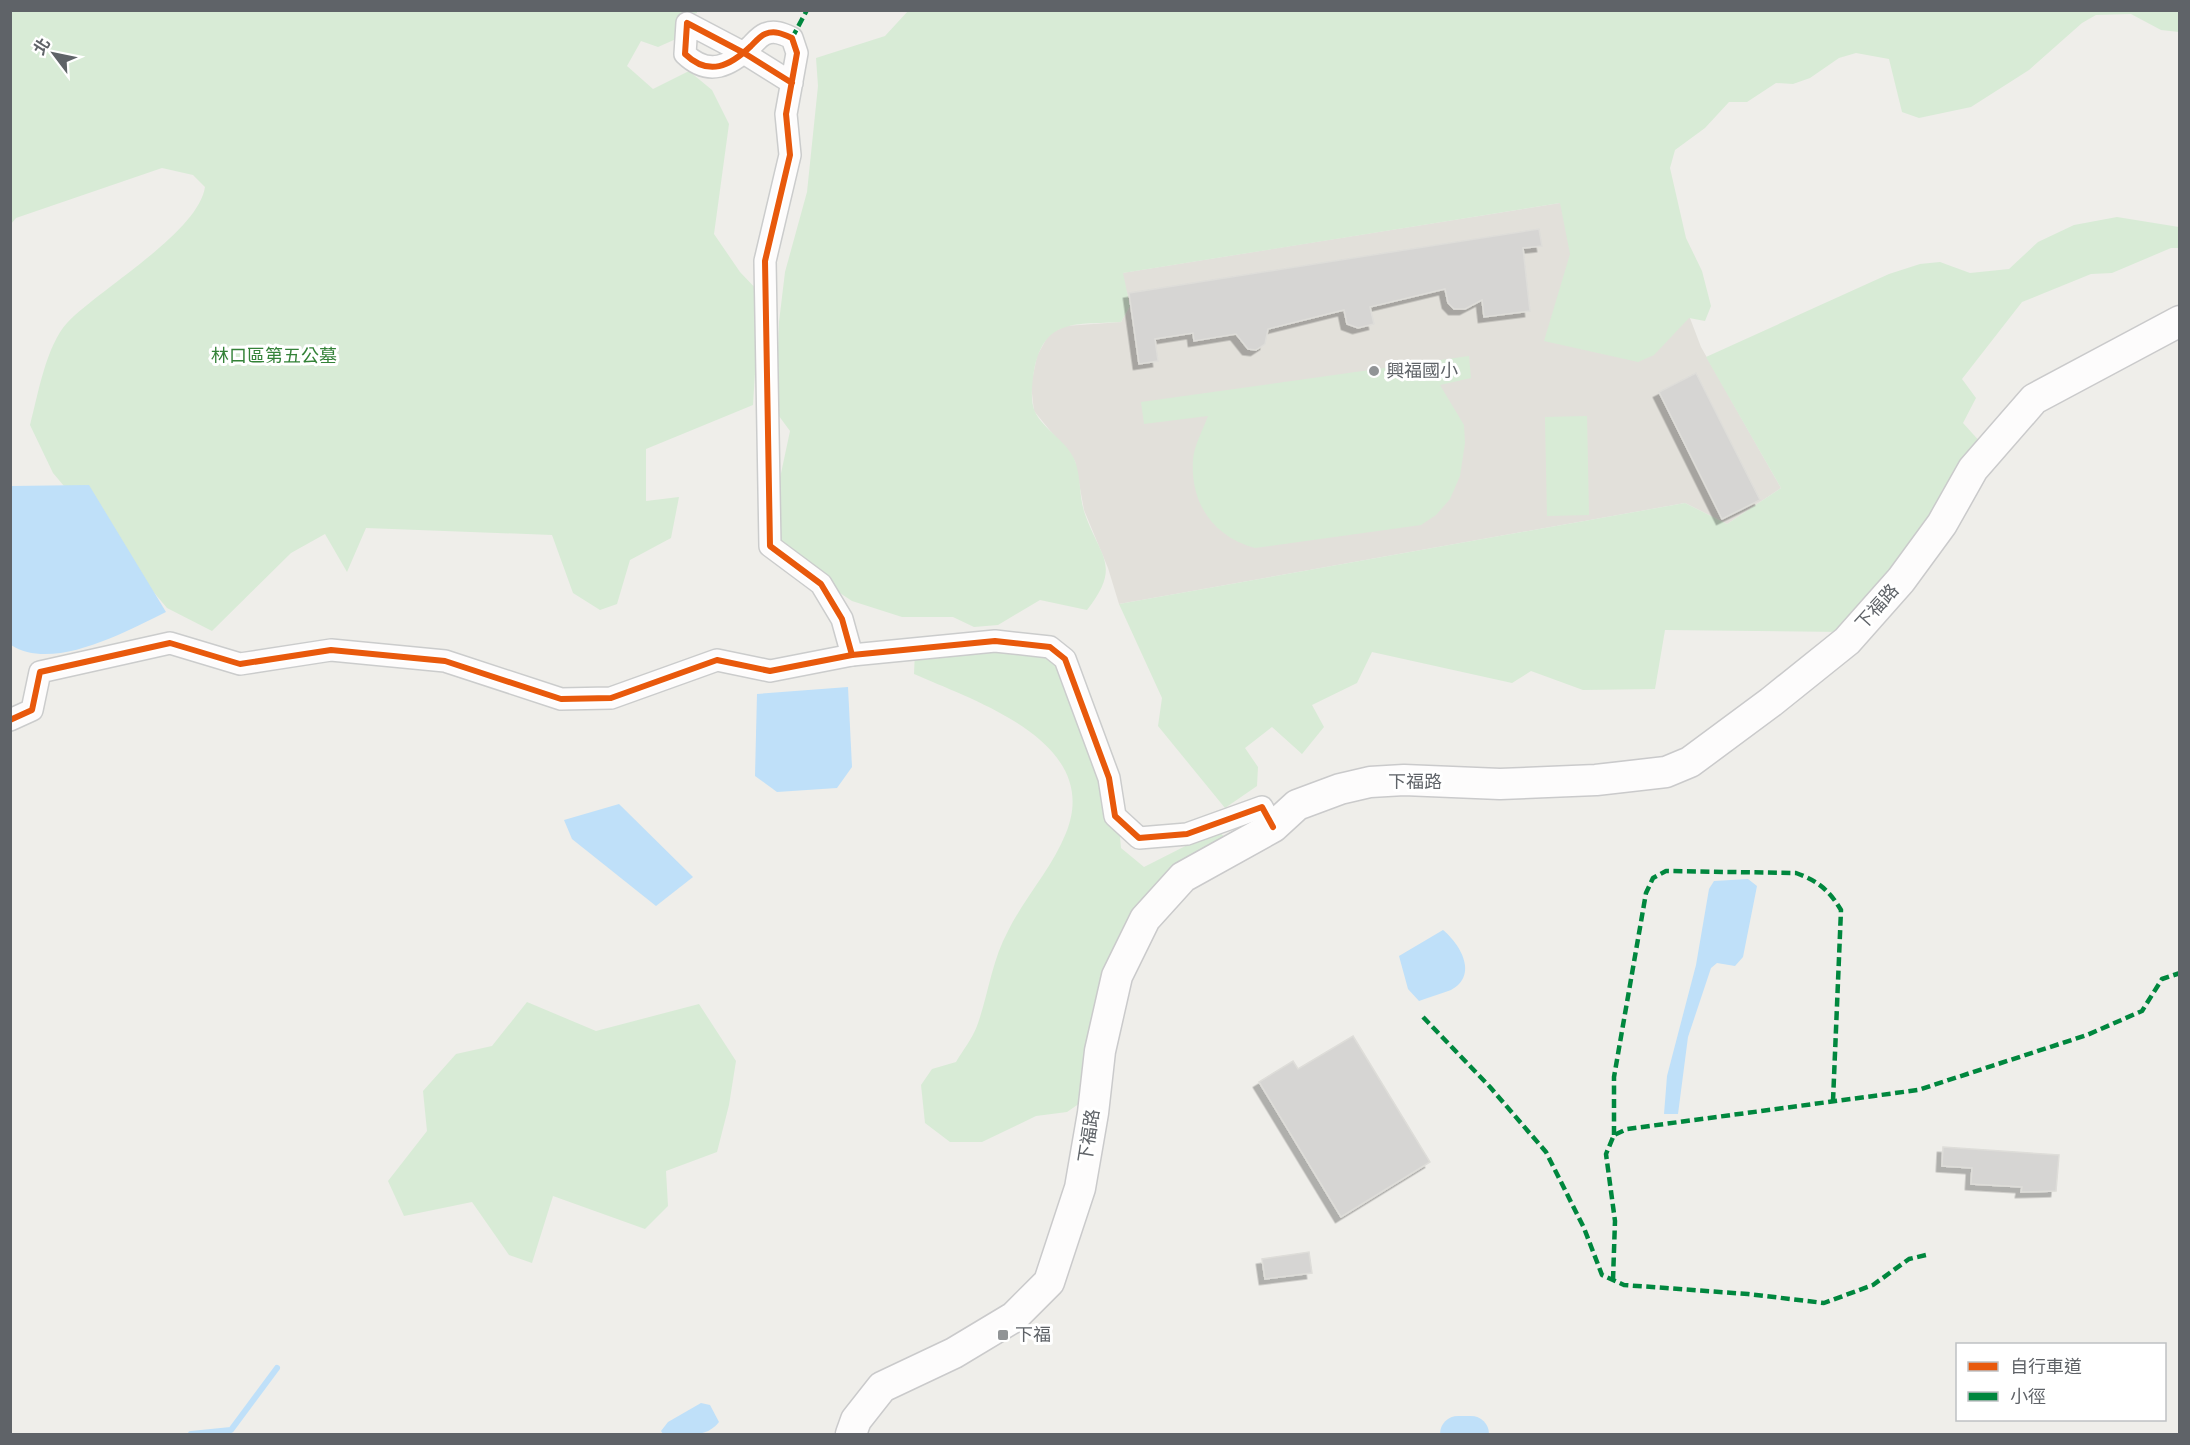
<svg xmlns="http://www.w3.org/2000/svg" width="2190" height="1445" font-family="'Nunito Sans','Noto Sans TC',sans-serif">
<defs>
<filter id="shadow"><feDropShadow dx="-5.5" dy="5.5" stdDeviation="0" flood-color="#0004"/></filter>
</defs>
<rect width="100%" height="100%" fill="#efeeea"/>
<!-- education -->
<path fill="#e2e0da" d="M 1629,158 L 1701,347 L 1781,488 L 1727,524 L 1685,503 L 1119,604 L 1108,568 L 1084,510 L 1075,461 L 1034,411 L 1031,385 L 1037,356 L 1049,334 L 1065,326 L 1121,322 L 1130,306 L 1122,273 L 1560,203 Z"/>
<!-- green -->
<g fill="#d8ebd6">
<path d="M 11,11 L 697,11 L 697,13 L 678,19 L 676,39 L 658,47 L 641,41 L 627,66 L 653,89 L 689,71 L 712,90 L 729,124 L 714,234 L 740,272 L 760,293 L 753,405 L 646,449 L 646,501 L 679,497 L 671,538 L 630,560 L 617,604 L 600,610 L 573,593 L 552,535 L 366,528 L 347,572 L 325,534 L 291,553 L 212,631 L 167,608 L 53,473 L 30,425 C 38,395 46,346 67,323 C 99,289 198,233 205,187 L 193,175 L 162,168 L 16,218 L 11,224 Z"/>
<path d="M 908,11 L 2179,11 L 2179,32 L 2161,30 L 2131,14 L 2096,15 L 2082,23 L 2029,70 L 1971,107 L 1919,118 L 1902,112 L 1889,59 L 1856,53 L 1839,58 L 1810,78 L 1793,84 L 1776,83 L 1747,102 L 1729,102 L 1705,128 L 1675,150 L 1670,168 L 1686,238 L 1702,271 L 1711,306 L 1705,321 L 1689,318 L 1654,355 L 1638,362 L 1544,341 L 1570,254 L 1560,203 L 1123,273 L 1130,306 L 1121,322 C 1076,325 1044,317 1034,371 C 1032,383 1030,401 1035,412 C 1044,430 1068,442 1075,461 C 1081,477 1079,495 1084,511 C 1099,557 1123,564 1087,610 L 1040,600 L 998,625 L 974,627 L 953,617 L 902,617 L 852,601 L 790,560 L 777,538 L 773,511 L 790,431 L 776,412 L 779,322 L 785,272 L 807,192 L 818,86 L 816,58 L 885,36 Z"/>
<path d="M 2117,217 L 2179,227 L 2179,248 L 2171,248 L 2112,273 L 2091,274 L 2022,302 L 1962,379 L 1976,398 L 1963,423 L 1992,455 L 1847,632 L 1665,630 L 1655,689 L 1583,690 L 1531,671 L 1512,683 L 1372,652 L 1357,683 L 1312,705 L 1324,727 L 1302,754 L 1272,727 L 1245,748 L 1258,767 L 1257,786 L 1225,808 L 1158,726 L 1162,698 L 1119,604 L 1685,503 L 1727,524 L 1781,488 L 1706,357 L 1889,274 L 1920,264 L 1940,262 L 1970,273 L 2009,269 L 2038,242 L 2074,225 Z"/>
<path d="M 1469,356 L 1471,378 L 1440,385 L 1464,425 L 1465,443 L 1460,476 L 1450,499 L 1436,515 L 1421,525 L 1255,548 C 1214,537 1190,504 1193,460 C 1194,445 1203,430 1208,416 L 1144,424 L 1141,402 Z"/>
<path d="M 1587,416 L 1589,515 L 1547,516 L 1545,417 Z"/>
<path d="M 1044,641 L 1115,780 L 1121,848 L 1144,867 L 1217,830 L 1228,840 L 1165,884 L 1086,1099 L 1067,1112 L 1036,1116 L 982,1142 L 950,1142 L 925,1123 L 921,1085 L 932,1069 L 956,1062 C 963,1050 972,1039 977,1026 C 988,996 992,960 1008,931 C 1025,897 1052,868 1066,833 C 1103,742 975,701 914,674 L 915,650 Z"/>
<path d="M 527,1002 L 596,1031 L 699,1004 L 736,1061 L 729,1105 L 717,1152 L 666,1171 L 668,1206 L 645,1229 L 553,1196 L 532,1263 L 509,1255 L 472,1202 L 404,1216 L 388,1181 L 427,1131 L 423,1091 L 456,1054 L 492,1046 Z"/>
</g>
<!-- water -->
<g fill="#bfe0f9">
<path d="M 89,485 L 166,612 C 125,632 53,672 11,645 L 11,486 Z"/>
<path d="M 848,687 L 852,767 L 837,788 L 777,792 L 755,776 L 757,694 Z"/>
<path d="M 619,804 L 693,877 L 656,906 L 572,839 L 564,820 Z"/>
<path d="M 1748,879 L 1757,886 L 1743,957 L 1735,966 L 1717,963 L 1711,968 L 1688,1037 L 1678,1114 L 1664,1114 L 1667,1076 L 1696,965 L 1709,889 L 1714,881 Z"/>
<path d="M 1443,930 C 1460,944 1479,975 1451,990 C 1441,994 1429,997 1419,1001 L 1408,989 L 1399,956 Z"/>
<path d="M 701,1403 L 710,1405 L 719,1422 C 706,1439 683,1435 663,1434 L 661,1431 L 668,1422 Z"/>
</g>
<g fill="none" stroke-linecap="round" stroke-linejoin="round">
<!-- stream -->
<path stroke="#bfe0f9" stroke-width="6" d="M 191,1434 L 231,1430 L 277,1368"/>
<!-- river -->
<path stroke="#bfe0f9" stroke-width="36" d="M 1458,1434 L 1471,1434"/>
</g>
<!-- building -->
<g fill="#d6d5d3" stroke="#deddd9" stroke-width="1.5" filter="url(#shadow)">
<path d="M 1539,229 L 1542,246 L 1523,248 L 1530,311 L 1484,317 L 1482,300 L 1465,309 L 1454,309 L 1448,303 L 1445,289 L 1370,307 L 1374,324 L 1358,328 L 1347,324 L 1344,310 L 1268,329 L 1265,344 L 1256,350 L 1248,349 L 1236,334 L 1194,341 L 1193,333 L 1155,339 L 1158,361 L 1139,364 L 1129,293 Z"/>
<path d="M 1696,373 L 1760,500 L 1722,519 L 1659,392 Z"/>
<path d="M 1353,1036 L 1430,1162 L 1341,1217 L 1259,1082 L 1293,1061 L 1298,1069 Z"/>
<path d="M 1943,1147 L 2059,1155 L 2056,1191 L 2021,1192 L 2022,1187 L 1971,1184 L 1972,1168 L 1942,1166 Z"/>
<path d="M 1309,1252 L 1312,1273 L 1265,1279 L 1262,1259 Z"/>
</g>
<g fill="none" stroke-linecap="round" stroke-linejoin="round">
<defs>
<g id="minor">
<path d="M 792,83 L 744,53 L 687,23 L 685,54 C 709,77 730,66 751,46 C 755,42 760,36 765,34 C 775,30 783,34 792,38 L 797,53 L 786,114 L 790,155 L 765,261 L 770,546 L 821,584 L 842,619 L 852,655"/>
<path d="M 10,720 L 32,710 L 40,672 L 170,643 L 240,664 L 331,650 L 445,661 L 561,699 L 611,698 L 717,660 L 770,671 L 852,655 L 995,641 L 1050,647 L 1065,659 L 1109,778 L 1115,816 L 1139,838 L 1187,834 L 1262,807 L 1273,827"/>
</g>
<path id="secondary" d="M 851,1434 L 856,1420 L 882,1387 L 954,1353 L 1014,1317 L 1049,1282 L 1080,1188 L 1093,1113 L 1100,1051 L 1117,976 L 1145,919 L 1183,877 L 1273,827 L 1297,805 L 1340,789 L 1370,782 L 1404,780 L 1500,784 L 1596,780 L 1666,772 L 1690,762 L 1771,702 L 1847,641 L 1901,580 L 1942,524 L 1973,469 L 2034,399 L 2180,321"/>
</defs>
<!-- minor casing -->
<use href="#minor" stroke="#cbcccc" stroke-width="24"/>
<!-- secondary casing -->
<use href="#secondary" stroke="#cacacb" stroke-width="33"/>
<!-- minor -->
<use href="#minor" stroke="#fdfcfc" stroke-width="21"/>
<!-- secondary -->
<use href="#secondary" stroke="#fdfcfc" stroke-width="30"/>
<!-- quiet -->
<g stroke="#00873e" stroke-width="4.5" stroke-dasharray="9 4.5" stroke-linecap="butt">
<path d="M 792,38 L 807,10"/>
<path d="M 1423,1017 L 1490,1087 L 1546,1152 L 1584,1228 L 1602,1275 L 1624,1285 L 1748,1294 L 1824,1303 L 1873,1285 L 1909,1259 L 1926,1255"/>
<path d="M 1614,1135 L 1614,1077 L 1646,893 L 1653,878 L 1666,871 L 1796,873 C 1818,881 1829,890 1841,910 L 1833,1101"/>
<path d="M 1613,1280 L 1615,1221 L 1606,1154 L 1614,1135 L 1627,1129 L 1918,1090 L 2087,1035 L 2142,1011 L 2162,979 L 2180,973"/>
</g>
<defs>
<g id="cycleway">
<path d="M 792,83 L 744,53 L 687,23 L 685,54 C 709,77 730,66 751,46 C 755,42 760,36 765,34 C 775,30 783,34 792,38 L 797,53 L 786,114 L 790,155 L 765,261 L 770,546 L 821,584 L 842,619 L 852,655"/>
<path d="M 10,720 L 32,710 L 40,672 L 170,643 L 240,664 L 331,650 L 445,661 L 561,699 L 611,698 L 717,660 L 770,671 L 852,655 L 995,641 L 1050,647 L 1065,659 L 1109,778 L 1115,816 L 1139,838 L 1187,834 L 1262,807 L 1273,827"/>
</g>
</defs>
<!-- cycleway casing -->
<use href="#cycleway" stroke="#fff" stroke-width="10"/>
<!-- cycleway -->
<use href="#cycleway" stroke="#e8590c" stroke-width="6"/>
</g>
<!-- markers -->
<g fill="#919496" stroke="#fff" stroke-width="2">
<circle cx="1374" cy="371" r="6"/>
<rect x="997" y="1329" width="12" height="12" rx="3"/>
</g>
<g text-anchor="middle" stroke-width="6" stroke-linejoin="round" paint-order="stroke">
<!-- park labels -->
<g font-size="18" fill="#348238" stroke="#fff">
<text x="274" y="362">林口區第五公墓</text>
</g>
<!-- poi labels -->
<g font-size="18" fill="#5f6368" stroke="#fff" text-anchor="start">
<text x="1386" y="377">興福國小</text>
<text x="1015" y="1341">下福</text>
</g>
<!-- street labels -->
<g font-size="18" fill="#5f6368" stroke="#fff">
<text transform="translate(1877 607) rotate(-48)" y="6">下福路</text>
<text x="1415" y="788">下福路</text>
<text transform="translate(1089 1136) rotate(-81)" y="6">下福路</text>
</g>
</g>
<!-- border -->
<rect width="2190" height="1445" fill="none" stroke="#5f6368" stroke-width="24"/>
<!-- legend -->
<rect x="1956" y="1343" width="210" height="78" fill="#ffffff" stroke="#bfc1c3" stroke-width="1.5"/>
<rect x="1968" y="1362" width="30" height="9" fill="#e8590c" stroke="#bfc1c3" stroke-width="1.5"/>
<text x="2010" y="1373" font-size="18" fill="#5f6368">自行車道</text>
<rect x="1968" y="1392" width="30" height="9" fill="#00873e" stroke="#bfc1c3" stroke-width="1.5"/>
<text x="2010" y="1403" font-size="18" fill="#5f6368">小徑</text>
<!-- north arrow -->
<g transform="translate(54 54) rotate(302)" stroke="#ffffff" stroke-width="4.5" paint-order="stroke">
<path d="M0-4.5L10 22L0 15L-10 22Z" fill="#5f6368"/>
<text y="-9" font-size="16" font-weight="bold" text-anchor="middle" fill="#5f6368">北</text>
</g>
</svg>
